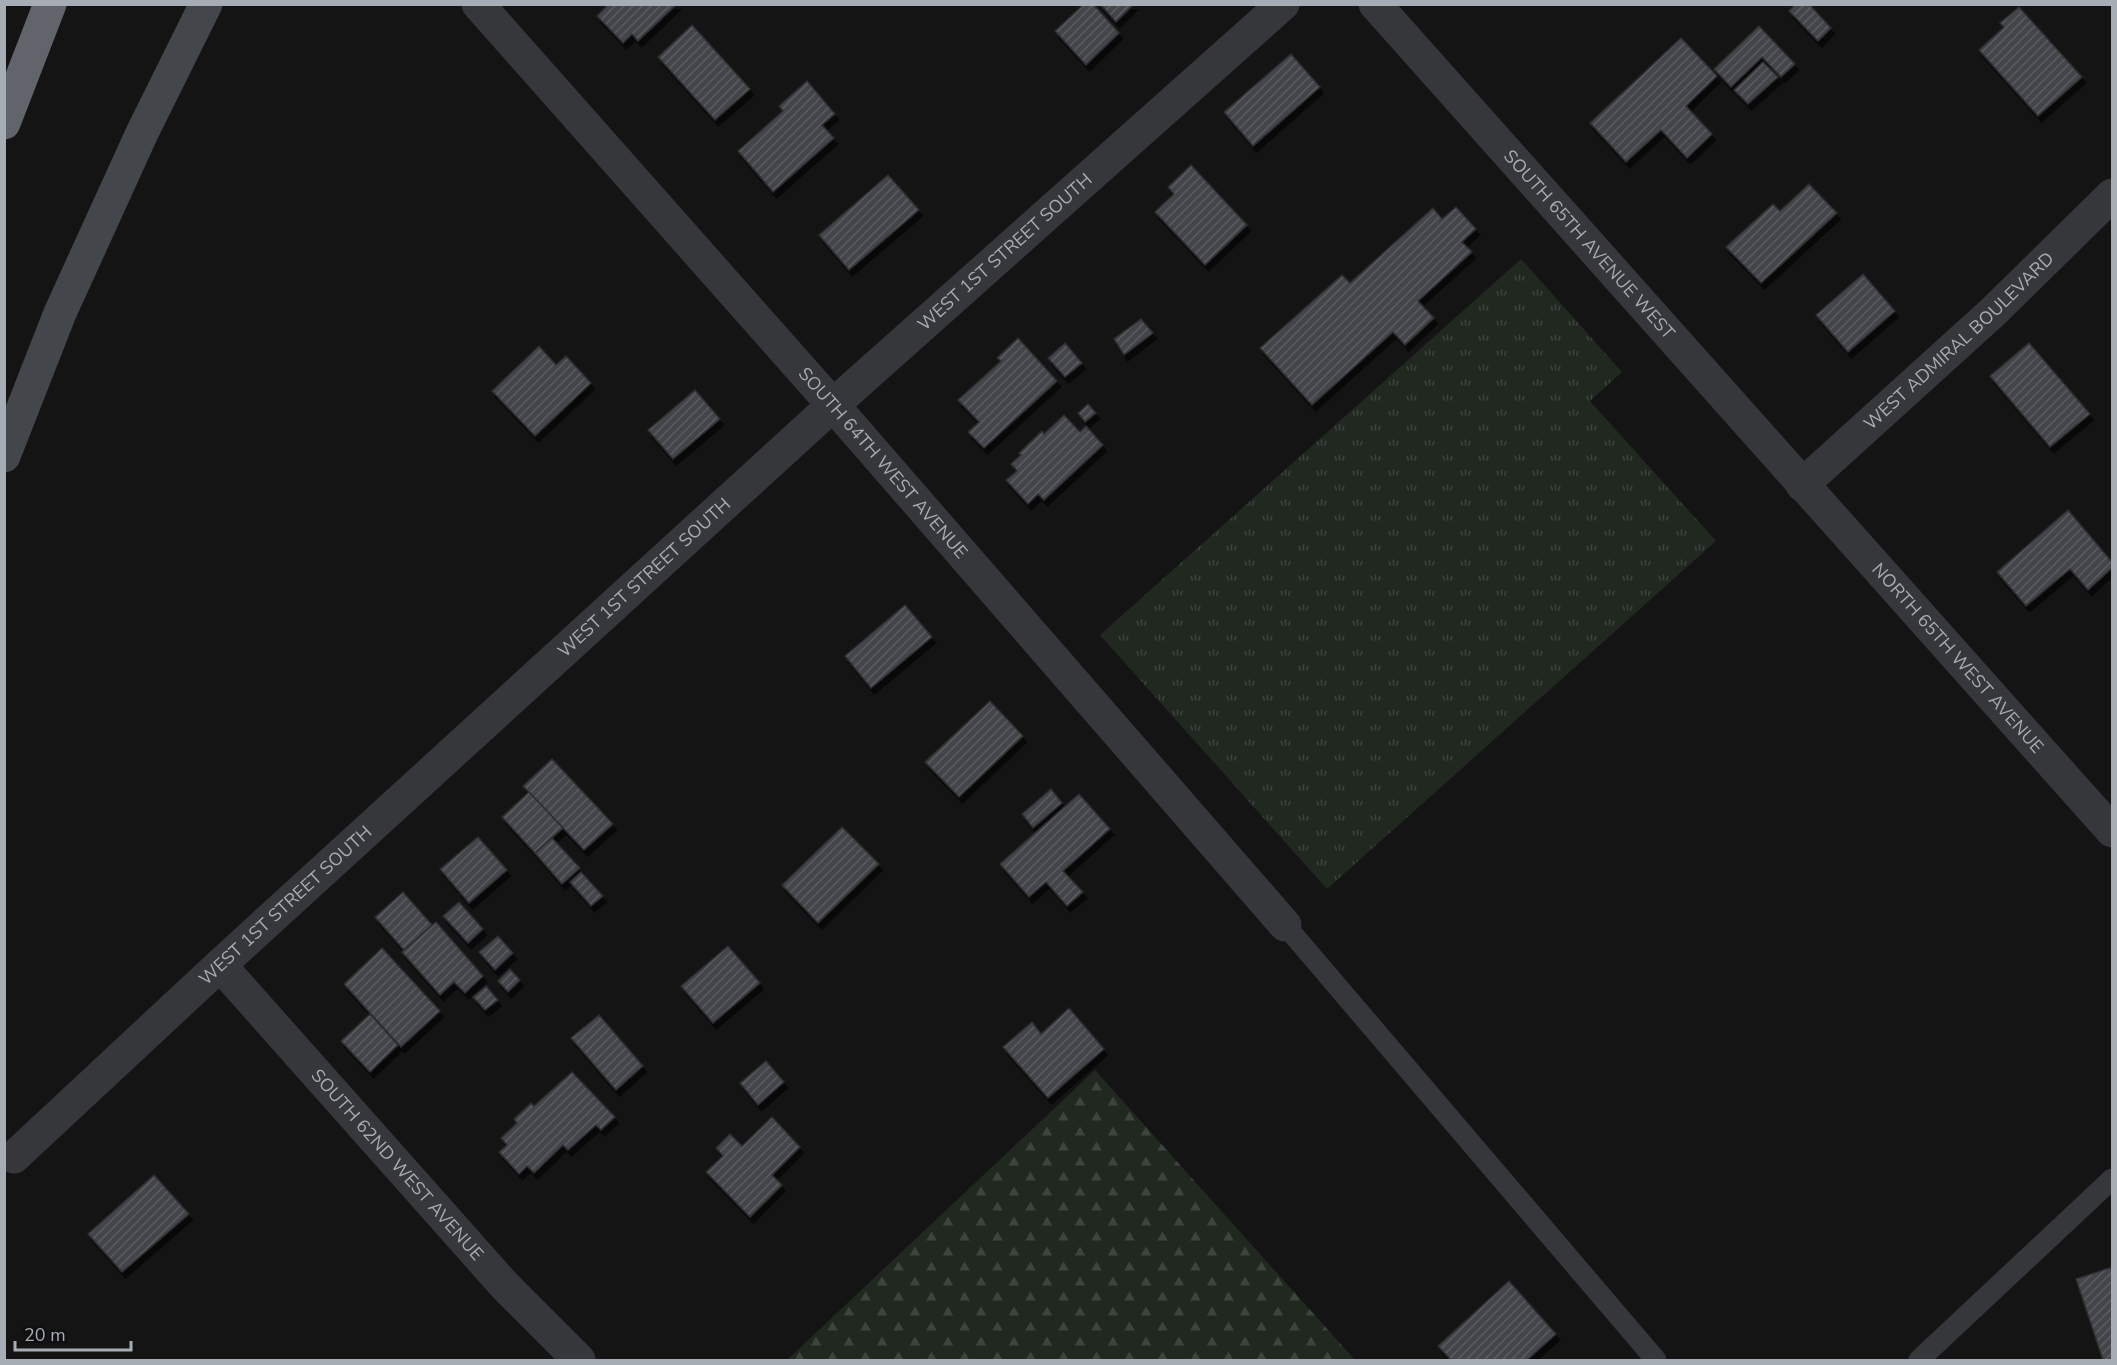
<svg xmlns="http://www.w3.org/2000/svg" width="2117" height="1365" font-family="'Nunito Sans',sans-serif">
<defs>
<pattern id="grass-tufts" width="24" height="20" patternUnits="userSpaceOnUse" patternTransform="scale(1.5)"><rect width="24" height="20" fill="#202820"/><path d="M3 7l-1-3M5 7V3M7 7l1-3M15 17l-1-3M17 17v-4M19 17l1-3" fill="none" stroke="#3d443e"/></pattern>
<pattern id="forest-firs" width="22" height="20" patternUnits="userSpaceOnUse" patternTransform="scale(1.5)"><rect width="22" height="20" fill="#202820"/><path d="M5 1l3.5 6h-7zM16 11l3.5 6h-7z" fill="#3d443e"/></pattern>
<pattern id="building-hatch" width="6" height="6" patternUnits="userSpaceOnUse" patternTransform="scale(1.5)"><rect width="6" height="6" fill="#434448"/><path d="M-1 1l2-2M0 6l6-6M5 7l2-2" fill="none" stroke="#5b5c60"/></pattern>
<filter id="shadow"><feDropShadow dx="3.5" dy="6" stdDeviation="0" flood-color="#0009"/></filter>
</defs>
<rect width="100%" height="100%" fill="#141415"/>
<!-- grass -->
<path fill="url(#grass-tufts)" d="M 1521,259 L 1622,372 L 1590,401 L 1716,541 L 1327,889 L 1100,635 Z"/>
<!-- forest -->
<path fill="url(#forest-firs)" d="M 1095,1070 L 1355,1360 L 787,1360 Z"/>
<!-- building -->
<g fill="url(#building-hatch)" stroke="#2e2e31" stroke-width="1.5" filter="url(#shadow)">
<path d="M 604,4 L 677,4 L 638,41 L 632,34 L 623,43 L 597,16 L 606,7 Z"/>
<path d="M 1084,4 L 1093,4 L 1119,33 L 1086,65 L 1055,31 Z"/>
<path d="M 1100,4 L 1134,4 L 1116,22 Z"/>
<path d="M 1796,4 L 1809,4 L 1831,28 L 1818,41 L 1789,11 Z"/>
<path d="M 2019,7 L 2082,77 L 2038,116 L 1979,50 L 2004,27 L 2000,23 Z"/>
<path d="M 692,25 L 750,89 L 715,120 L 658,57 Z"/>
<path d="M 1759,26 L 1795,64 L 1781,77 L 1762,57 L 1731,87 L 1714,69 Z"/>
<path d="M 1681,38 L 1717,76 L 1686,106 L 1712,134 L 1687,158 L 1661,130 L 1626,162 L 1590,123 Z"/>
<path d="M 1291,54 L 1320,87 L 1253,146 L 1224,112 Z"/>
<path d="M 1763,62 L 1778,77 L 1748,104 L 1734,90 Z"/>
<path d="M 807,81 L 835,114 L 822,125 L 834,138 L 773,192 L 738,151 L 783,111 L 779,106 Z"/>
<path d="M 1191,165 L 1247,225 L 1205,265 L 1155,212 L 1174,194 L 1168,187 Z"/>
<path d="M 888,175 L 919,210 L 849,270 L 819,235 Z"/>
<path d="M 1809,184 L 1837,213 L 1761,283 L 1726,247 L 1773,204 L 1780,211 Z"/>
<path d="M 1456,207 L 1476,229 L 1462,242 L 1472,252 L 1418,301 L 1434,318 L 1405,345 L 1393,332 L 1312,405 L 1260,348 L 1342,275 L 1350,283 L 1433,208 L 1442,219 Z"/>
<path d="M 1863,274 L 1895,311 L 1848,352 L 1816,315 Z"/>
<path d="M 1141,319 L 1153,333 L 1124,355 L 1114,339 Z"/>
<path d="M 1018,338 L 1057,381 L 984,448 L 968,432 L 979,422 L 958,400 L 1001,361 L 997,358 Z"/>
<path d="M 1065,343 L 1082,363 L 1065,377 L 1048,358 Z"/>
<path d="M 2029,343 L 2090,414 L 2050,447 L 1990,376 Z"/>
<path d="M 539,346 L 556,365 L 566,356 L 591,383 L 535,436 L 492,391 Z"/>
<path d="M 695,390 L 720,419 L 673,459 L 648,430 Z"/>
<path d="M 1088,404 L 1096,413 L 1085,422 L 1078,413 Z"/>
<path d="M 1064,415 L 1080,432 L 1086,426 L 1103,445 L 1044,500 L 1038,494 L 1028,504 L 1006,480 L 1017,471 L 1011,464 L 1021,455 L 1019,453 L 1042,431 L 1044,434 Z"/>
<path d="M 2068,510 L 2112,562 L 2112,568 L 2088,590 L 2070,569 L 2026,606 L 1997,572 Z"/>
<path d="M 905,605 L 932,637 L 871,688 L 845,656 Z"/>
<path d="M 990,701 L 1023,736 L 959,797 L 925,762 Z"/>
<path d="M 552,759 L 613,824 L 584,850 L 523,786 Z"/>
<path d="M 1051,789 L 1062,803 L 1033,828 L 1022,814 Z"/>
<path d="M 529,792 L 563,828 L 535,853 L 502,817 Z"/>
<path d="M 1079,794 L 1110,829 L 1063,871 L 1083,892 L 1067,906 L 1046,882 L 1029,897 L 1000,864 Z"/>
<path d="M 842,827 L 879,864 L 818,923 L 782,885 Z"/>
<path d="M 478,837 L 507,870 L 469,903 L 440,869 Z"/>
<path d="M 552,838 L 580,868 L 562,884 L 535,853 Z"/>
<path d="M 581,872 L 603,896 L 591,906 L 570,882 Z"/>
<path d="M 403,892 L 432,925 L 404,950 L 375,917 Z"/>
<path d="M 459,902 L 483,929 L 468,943 L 443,916 Z"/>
<path d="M 436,922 L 483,976 L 465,993 L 454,982 L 440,995 L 402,952 Z"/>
<path d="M 498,936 L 513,953 L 495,970 L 479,952 Z"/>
<path d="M 728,946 L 760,983 L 713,1023 L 681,986 Z"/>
<path d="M 382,948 L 440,1011 L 401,1047 L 344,984 Z"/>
<path d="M 510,969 L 520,980 L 508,992 L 498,981 Z"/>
<path d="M 486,986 L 498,1000 L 485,1010 L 473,997 Z"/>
<path d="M 1069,1008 L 1104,1049 L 1048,1098 L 1003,1047 L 1032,1022 L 1041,1034 Z"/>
<path d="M 370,1014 L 398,1045 L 370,1072 L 341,1041 Z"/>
<path d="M 599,1015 L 643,1066 L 616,1090 L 571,1038 Z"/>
<path d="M 766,1061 L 784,1082 L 758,1105 L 740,1083 Z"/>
<path d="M 572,1072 L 615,1117 L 601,1130 L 596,1125 L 568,1150 L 563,1145 L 534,1173 L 527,1166 L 519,1174 L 499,1152 L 507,1145 L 501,1138 L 517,1123 L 514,1119 L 531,1103 L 534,1106 Z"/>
<path d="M 772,1117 L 800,1147 L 772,1175 L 782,1185 L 750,1217 L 706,1172 L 723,1156 L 716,1148 L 730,1134 L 742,1146 Z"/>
<path d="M 154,1175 L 189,1214 L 122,1272 L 88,1234 Z"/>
<path d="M 2112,1267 L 2112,1360 L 2103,1360 L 2076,1279 Z"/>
<path d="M 1509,1281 L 1556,1334 L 1527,1360 L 1451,1360 L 1438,1346 Z"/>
</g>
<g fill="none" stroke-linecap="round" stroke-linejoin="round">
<!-- service -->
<g stroke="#35373a" stroke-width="21">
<path d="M 1285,925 L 1656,1360"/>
<path d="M 1919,1360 L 2112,1179"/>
</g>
<!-- minor -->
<g stroke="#35373a" stroke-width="33">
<path id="s1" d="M 478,4 L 833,405 L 1285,925"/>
<path id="s2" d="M 1802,485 L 1994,311 L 2112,195"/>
<path id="s3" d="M 220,965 L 506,1287 L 579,1360"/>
<path id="s4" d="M 14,1157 L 220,965 L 833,405 L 1283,4"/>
</g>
<!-- tertiary -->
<path stroke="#35373a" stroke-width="33" id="s5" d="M 1375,4 L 2112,831"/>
<!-- secondary -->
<path stroke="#43464a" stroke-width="33" d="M 4,456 L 60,313 L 142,133 L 206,4"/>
<!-- motorway -->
<path stroke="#61656b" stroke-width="33" d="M 4,123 L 50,4"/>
</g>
<g text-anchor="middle" stroke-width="5" stroke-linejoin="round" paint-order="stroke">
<!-- street labels -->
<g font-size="18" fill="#a6adb5" stroke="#0f0f10">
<text dy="6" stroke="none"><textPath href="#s5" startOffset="322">SOUTH 65TH AVENUE WEST</textPath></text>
<text dy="6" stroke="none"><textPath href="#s4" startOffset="1342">WEST 1ST STREET SOUTH</textPath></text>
<text dy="6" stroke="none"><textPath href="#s2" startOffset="213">WEST ADMIRAL BOULEVARD</textPath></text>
<text dy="6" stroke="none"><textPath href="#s1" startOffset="612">SOUTH 64TH WEST AVENUE</textPath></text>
<text dy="6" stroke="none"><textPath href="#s4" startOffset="856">WEST 1ST STREET SOUTH</textPath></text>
<text dy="6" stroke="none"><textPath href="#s5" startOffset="876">NORTH 65TH WEST AVENUE</textPath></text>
<text dy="6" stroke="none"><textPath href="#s4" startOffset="370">WEST 1ST STREET SOUTH</textPath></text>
<text dy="6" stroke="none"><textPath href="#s3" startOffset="267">SOUTH 62ND WEST AVENUE</textPath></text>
</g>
</g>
<!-- border -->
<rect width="2117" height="1365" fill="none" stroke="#a6adb5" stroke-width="12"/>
<!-- scale -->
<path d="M15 1341v9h116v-9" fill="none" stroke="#a6adb5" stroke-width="3"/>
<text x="24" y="1341" font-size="18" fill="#a6adb5" stroke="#0f0f10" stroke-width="4.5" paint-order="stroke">20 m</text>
</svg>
